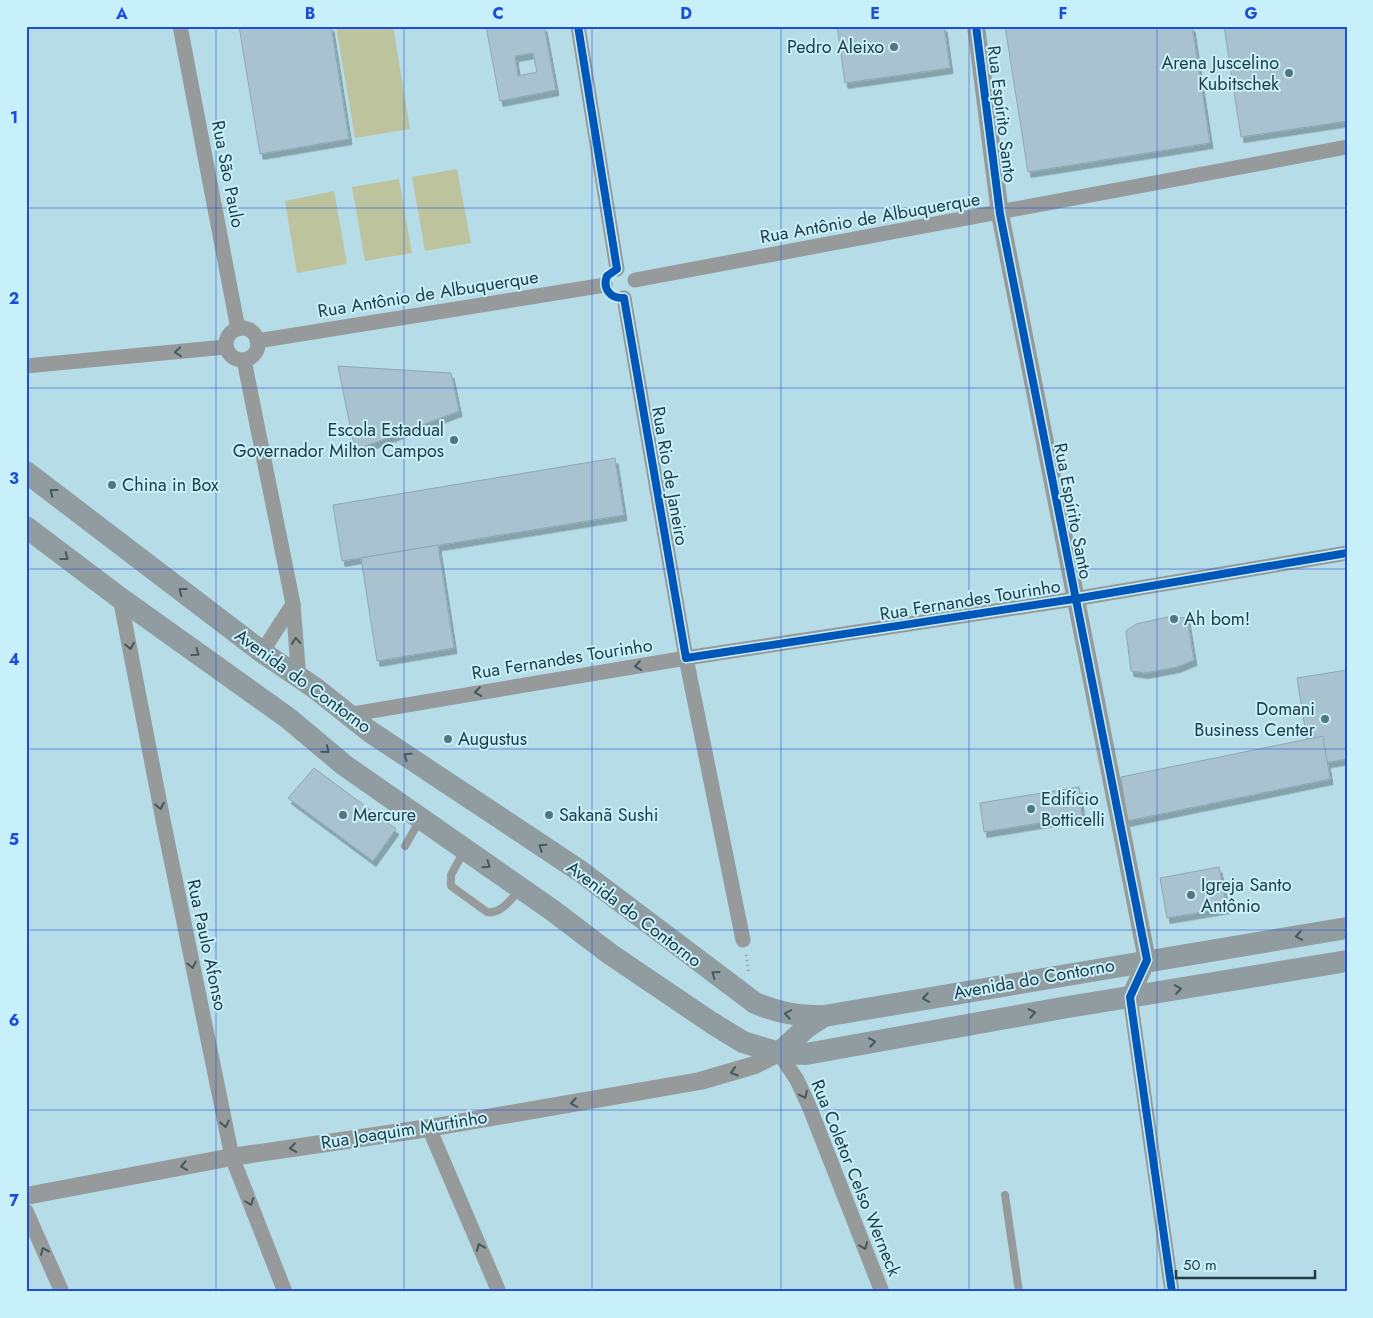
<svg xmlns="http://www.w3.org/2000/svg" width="1373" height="1318" font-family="Jost,sans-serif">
<defs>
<filter id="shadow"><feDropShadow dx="3" dy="5.5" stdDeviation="0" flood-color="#0004"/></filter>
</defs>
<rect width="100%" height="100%" fill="#b6dce7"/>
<!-- green -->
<g fill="#bcc39d">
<path d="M 336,26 L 393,26 L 410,129 L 355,138 Z"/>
<path d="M 457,169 L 471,243 L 425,251 L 412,177 Z"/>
<path d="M 399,179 L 412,253 L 365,261 L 352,187 Z"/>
<path d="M 334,191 L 347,264 L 297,273 L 285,201 Z"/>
</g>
<!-- building -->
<g fill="#a8c3cf" stroke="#8da8b3" fill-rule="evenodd" filter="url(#shadow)">
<path d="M 239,26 L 331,26 L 349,139 L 260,154 Z"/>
<path d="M 486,26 L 544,26 L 556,90 L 500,101 ZM 533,53 L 537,72 L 518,76 L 515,56 Z"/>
<path d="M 837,26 L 944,26 L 950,68 L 845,83 Z"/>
<path d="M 1005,26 L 1192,26 L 1210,143 L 1028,172 Z"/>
<path d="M 1224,26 L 1347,26 L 1347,121 L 1241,137 Z"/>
<path d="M 338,366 L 451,373 L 459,411 L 355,450 Z"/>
<path d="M 615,458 L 624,515 L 342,561 L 333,505 Z"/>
<path d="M 438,545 L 454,648 L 377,661 L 361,558 Z"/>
<path d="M 1168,617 L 1187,618 L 1194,660 L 1177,667 L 1145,673 L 1131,671 L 1126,631 L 1136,624 Z"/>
<path d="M 1347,670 L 1347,759 L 1311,765 L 1297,678 Z"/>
<path d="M 1323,736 L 1330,779 L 1127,821 L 1121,777 Z"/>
<path d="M 314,768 L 396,829 L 373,861 L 288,798 Z"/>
<path d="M 1079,787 L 1082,816 L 984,832 L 980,803 Z"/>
<path d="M 1219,867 L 1227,908 L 1167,918 L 1160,878 Z"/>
</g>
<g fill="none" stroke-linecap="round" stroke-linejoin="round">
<!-- path -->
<path stroke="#91999b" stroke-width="3" stroke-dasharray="1 4" stroke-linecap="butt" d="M 746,955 L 749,974"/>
<!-- service -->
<g stroke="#969a9a" stroke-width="8">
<path d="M 405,846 L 420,820"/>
<path d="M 464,851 L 451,875 L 451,886 L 487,912 C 500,915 510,900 519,891"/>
<path d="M 1005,1195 L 1019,1292"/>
</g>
<!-- minor -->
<g stroke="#969a9a" stroke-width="15">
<path d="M 180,26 L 238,329"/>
<path d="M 578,26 L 617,269"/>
<path d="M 635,280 L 1347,147"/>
<path d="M 624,298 L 686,658 L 743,940"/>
<circle cx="242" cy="344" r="16"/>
<path d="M 257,341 L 605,285"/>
<path d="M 244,360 L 293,604 L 299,679"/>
<path d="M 26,366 L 226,347"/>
<path d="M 120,598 L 163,820 L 232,1157 L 285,1292"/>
<path d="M 262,652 L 293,604"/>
<path d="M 347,715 L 686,658 L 1074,599 L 1347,553"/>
<path d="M 1130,997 L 1172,1292"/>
<path d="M 779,1053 L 797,1080 L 809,1106 L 882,1292"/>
<path d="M 429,1128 L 499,1292"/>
<path d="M 26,1211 L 62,1292"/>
</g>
<!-- tertiary -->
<g stroke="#969a9a" stroke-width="18">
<path d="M 976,26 L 1000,214 L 1147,960 L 1130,997"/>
<path d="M 26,1196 L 232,1157 L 429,1128 L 700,1081 L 755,1065 L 779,1053"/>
</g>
<!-- primary -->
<g stroke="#909ca0" stroke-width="22">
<path d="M 26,472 L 262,652 L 315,688 L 369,731 L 580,871 L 755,1003 C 778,1013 798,1016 824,1016 L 1347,928"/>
<path d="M 26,527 L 120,598 L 288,718 L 344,765 L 552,910 L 610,954 L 712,1023 L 743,1042 L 779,1053 L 806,1054 L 1062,1008 L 1347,961"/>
<path d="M 779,1053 L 807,1027 L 824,1016"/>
</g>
<defs>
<g id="cycleway">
<path d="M 578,26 L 617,269 L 607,276 C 602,289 611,299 624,298 L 686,658 L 1074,599 L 1347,553"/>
<path d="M 976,26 L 1000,214 L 1147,960 L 1130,997 L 1172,1292"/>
</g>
</defs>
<!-- cycleway casing -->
<use href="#cycleway" stroke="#c8f0fb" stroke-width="11"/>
<!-- cycleway -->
<use href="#cycleway" stroke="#0057b8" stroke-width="8"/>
</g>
<!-- one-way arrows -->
<defs><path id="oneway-chevron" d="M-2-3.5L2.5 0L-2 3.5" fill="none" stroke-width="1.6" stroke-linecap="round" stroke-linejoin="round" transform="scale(1.25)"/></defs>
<g stroke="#44595e">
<use href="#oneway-chevron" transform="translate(178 352) rotate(175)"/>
<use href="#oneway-chevron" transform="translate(296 641) rotate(-95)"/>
<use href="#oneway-chevron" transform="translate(130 646) rotate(79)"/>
<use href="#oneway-chevron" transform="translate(638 666) rotate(171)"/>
<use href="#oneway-chevron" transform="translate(478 692) rotate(171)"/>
<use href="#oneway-chevron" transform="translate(160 806) rotate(79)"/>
<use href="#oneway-chevron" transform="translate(192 965) rotate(78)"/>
<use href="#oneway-chevron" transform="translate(734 1072) rotate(163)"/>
<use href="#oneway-chevron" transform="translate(804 1095) rotate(65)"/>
<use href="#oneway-chevron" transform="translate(574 1103) rotate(170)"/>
<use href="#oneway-chevron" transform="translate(225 1124) rotate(78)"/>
<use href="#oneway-chevron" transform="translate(293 1148) rotate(172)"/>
<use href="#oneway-chevron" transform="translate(184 1166) rotate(169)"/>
<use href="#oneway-chevron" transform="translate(250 1202) rotate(69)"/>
<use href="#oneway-chevron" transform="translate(864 1246) rotate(69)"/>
<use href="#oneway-chevron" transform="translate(480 1247) rotate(-113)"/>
<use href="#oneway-chevron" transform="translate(44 1251) rotate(-114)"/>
</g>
<g stroke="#425a60">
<use href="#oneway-chevron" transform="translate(53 492) rotate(-143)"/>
<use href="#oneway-chevron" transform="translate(65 557) rotate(37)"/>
<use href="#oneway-chevron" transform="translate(182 591) rotate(-143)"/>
<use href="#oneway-chevron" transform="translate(196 653) rotate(36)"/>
<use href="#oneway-chevron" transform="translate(326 750) rotate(40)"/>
<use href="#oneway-chevron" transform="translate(407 756) rotate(-146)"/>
<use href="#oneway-chevron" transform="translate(542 847) rotate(-146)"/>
<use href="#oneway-chevron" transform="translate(487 865) rotate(35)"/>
<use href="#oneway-chevron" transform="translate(1299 936) rotate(170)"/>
<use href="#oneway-chevron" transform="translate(715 974) rotate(-144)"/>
<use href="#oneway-chevron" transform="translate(1178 989) rotate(-9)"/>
<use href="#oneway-chevron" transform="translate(926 998) rotate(170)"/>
<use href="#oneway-chevron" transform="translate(1032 1013) rotate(-10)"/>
<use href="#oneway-chevron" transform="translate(788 1014) rotate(-170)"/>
<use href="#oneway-chevron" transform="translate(872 1042) rotate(-10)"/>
</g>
<!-- grid -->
<path fill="none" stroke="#1d4ed8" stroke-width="1" stroke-opacity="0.55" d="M 216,26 L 216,1292M 404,26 L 404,1292M 592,26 L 592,1292M 781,26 L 781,1292M 969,26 L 969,1292M 1157,26 L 1157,1292M 26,208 L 1347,208M 26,388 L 1347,388M 26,569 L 1347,569M 26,749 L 1347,749M 26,930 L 1347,930M 26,1110 L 1347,1110"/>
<!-- markers -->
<g fill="#55757e" stroke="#c8f0fb" stroke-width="2">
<circle cx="894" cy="47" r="5"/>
<circle cx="1289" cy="73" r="5"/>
<circle cx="454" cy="440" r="5"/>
<circle cx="112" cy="485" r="5"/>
<circle cx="1174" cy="619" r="5"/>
<circle cx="1325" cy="719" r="5"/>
<circle cx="448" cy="739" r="5"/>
<circle cx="1031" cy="809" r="5"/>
<circle cx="343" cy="815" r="5"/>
<circle cx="549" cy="815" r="5"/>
<circle cx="1191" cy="895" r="5"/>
</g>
<g text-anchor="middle" stroke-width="4" stroke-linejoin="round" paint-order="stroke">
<!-- poi labels -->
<g font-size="18" fill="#213d45" stroke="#c8f0fb" text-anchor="start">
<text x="884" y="53" text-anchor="end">Pedro Aleixo</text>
<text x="1279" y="69" text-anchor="end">Arena Juscelino<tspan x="1279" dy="21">Kubitschek</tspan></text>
<text x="444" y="436" text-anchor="end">Escola Estadual<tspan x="444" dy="21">Governador Milton Campos</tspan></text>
<text x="122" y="491">China in Box</text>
<text x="1184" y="625">Ah bom!</text>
<text x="1315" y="715" text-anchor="end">Domani<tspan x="1315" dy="21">Business Center</tspan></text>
<text x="458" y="745">Augustus</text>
<text x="1041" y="805">Edifício<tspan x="1041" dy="21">Botticelli</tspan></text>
<text x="353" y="821">Mercure</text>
<text x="559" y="821">Sakanã Sushi</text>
<text x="1201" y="891">Igreja Santo<tspan x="1201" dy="21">Antônio</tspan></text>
</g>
<!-- street labels -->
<g font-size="18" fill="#213d45" stroke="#c8f0fb">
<text transform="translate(1002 114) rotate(83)" y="6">Rua Espírito Santo</text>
<text transform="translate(228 174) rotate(79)" y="6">Rua São Paulo</text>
<text transform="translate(870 218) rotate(-10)" y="6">Rua Antônio de Albuquerque</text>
<text transform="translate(428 294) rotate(-9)" y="6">Rua Antônio de Albuquerque</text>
<text transform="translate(670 476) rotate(80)" y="6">Rua Rio de Janeiro</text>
<text transform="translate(1073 511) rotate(79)" y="6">Rua Espírito Santo</text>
<text transform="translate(970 600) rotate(-9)" y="6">Rua Fernandes Tourinho</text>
<text transform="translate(562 659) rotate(-9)" y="6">Rua Fernandes Tourinho</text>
<text transform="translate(303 681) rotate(36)" y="6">Avenida do Contorno</text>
<text transform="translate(634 914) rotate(37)" y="6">Avenida do Contorno</text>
<text transform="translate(207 945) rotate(78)" y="6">Rua Paulo Afonso</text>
<text transform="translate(1034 979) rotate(-10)" y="6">Avenida do Contorno</text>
<text transform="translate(404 1130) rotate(-9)" y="6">Rua Joaquim Murtinho</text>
<text transform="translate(856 1178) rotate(68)" y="6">Rua Coletor Celso Werneck</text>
</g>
</g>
<!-- border -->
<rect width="1373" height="1318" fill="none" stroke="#c8f0fb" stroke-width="55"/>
<!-- scale -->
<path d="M1176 1270v8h139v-8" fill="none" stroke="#213d45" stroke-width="2.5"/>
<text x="1183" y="1270" font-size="15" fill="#213d45" stroke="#c8f0fb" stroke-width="4" paint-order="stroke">50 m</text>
<rect x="28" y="28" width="1318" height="1262" fill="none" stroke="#1d4ed8" stroke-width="2"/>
<g font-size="16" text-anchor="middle" font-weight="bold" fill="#1d4ed8">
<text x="122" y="19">A</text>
<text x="310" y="19">B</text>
<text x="498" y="19">C</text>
<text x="686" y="19">D</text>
<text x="875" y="19">E</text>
<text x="1063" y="19">F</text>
<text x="1251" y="19">G</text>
<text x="14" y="123">1</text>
<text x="14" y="304">2</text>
<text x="14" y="484">3</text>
<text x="14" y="665">4</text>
<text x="14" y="845">5</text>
<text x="14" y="1026">6</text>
<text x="14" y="1206">7</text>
</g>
</svg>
